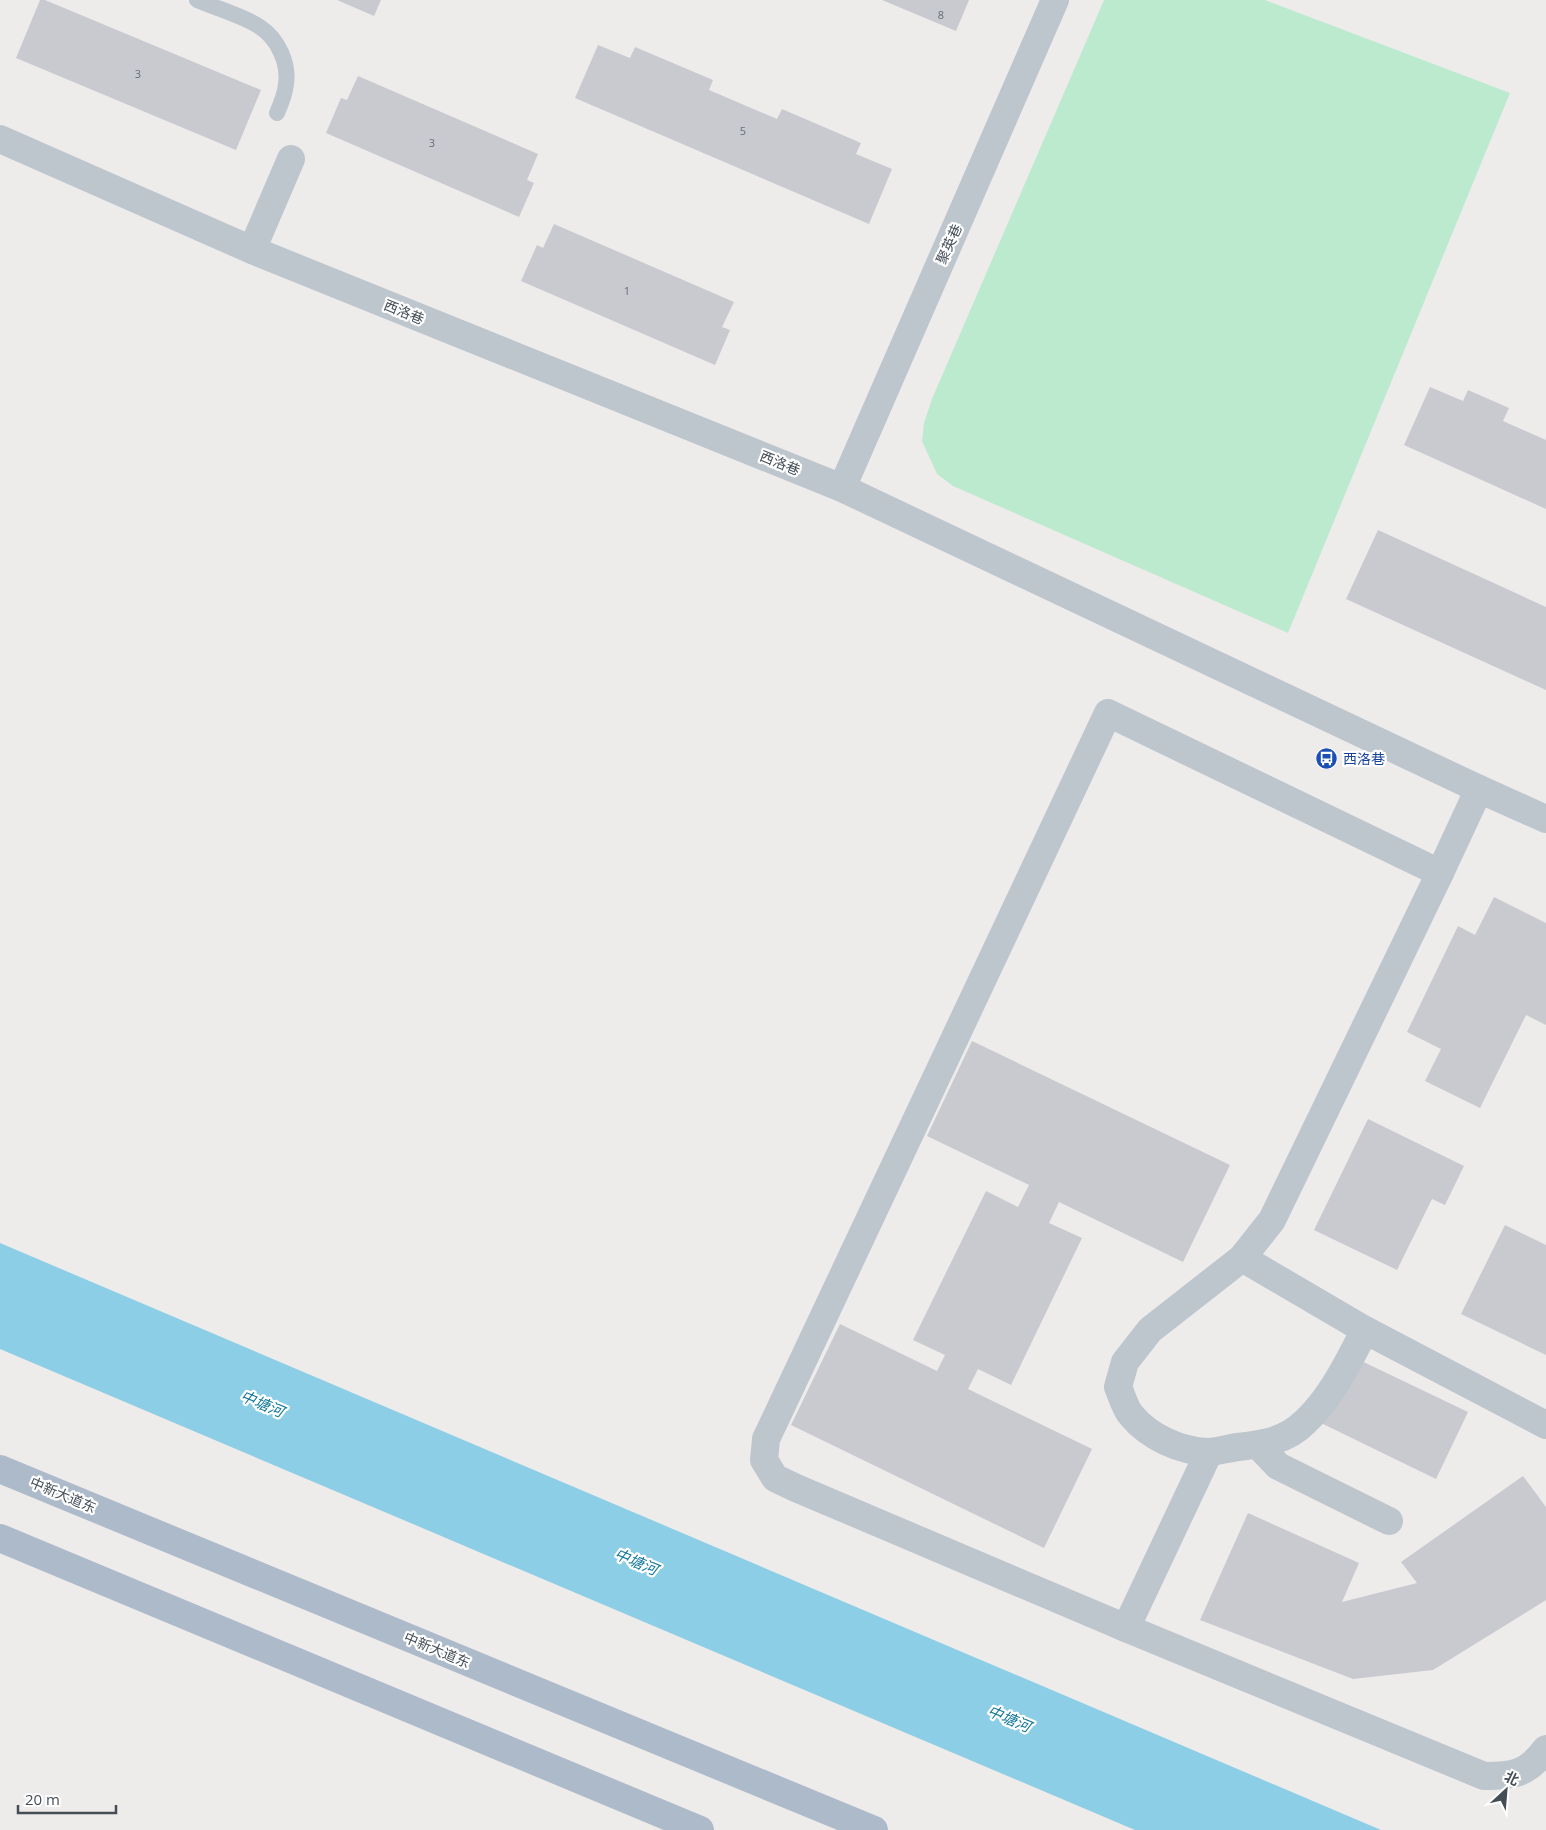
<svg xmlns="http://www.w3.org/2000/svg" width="1546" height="1830" font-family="'Open Sans','Noto Sans SC',sans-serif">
<rect width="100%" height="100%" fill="#eeebeb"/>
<!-- green -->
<path fill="#bbeacf" d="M 1104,0 L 1265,0 L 1510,93 L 1288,633 L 953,486 L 937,474 L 922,441 L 924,423 L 932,399 Z"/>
<!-- water -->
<path fill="#8bcee5" d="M 0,1243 L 1381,1830 L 1135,1830 L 0,1349 Z"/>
<!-- building -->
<g fill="#c8cad0">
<path d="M 40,0 L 45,0 L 261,90 L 236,150 L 16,58 Z"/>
<path d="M 337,0 L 381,0 L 374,16 Z"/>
<path d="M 882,0 L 969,0 L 956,31 Z"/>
<path d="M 598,45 L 630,58 L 635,47 L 713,80 L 709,90 L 777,119 L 782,109 L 861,143 L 856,154 L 892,169 L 869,224 L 575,98 Z"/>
<path d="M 358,76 L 538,154 L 527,180 L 534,183 L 519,217 L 326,133 L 341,98 L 347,100 Z"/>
<path d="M 554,224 L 734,302 L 722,327 L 730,330 L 715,365 L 521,281 L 537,245 L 543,248 Z"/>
<path d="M 1430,387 L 1463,401 L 1468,390 L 1509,408 L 1503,421 L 1546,440 L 1546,509 L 1404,445 Z"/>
<path d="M 1378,530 L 1546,607 L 1546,690 L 1346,599 Z"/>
<path d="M 1494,897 L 1546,923 L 1546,1025 L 1526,1015 L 1480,1108 L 1425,1081 L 1441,1049 L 1407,1032 L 1458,926 L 1475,935 Z"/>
<path d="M 972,1041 L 1230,1165 L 1183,1262 L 1059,1202 L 1049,1223 L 1082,1238 L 1011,1385 L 978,1369 L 968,1389 L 1092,1449 L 1044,1548 L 791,1425 L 840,1324 L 937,1371 L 945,1355 L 913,1340 L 986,1191 L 1018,1207 L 1029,1185 L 927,1136 Z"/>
<path d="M 1368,1119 L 1464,1166 L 1445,1205 L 1432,1199 L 1397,1270 L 1314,1230 Z"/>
<path d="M 1505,1225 L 1546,1245 L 1546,1355 L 1461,1314 Z"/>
<path d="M 1351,1356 L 1468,1412 L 1436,1479 L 1319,1422 Z"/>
<path d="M 1523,1476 L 1546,1507 L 1546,1600 L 1433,1670 L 1353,1679 L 1200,1620 L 1248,1513 L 1359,1563 L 1342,1602 L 1417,1583 L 1401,1562 Z"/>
</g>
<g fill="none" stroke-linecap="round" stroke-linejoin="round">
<!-- service -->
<path stroke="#bdc5cd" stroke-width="16" d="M 197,0 C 215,8 244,16 260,27 C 278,39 289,63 286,84 C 285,94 281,104 277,113"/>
<!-- minor -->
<g stroke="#bdc5cd" stroke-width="28">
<path d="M 252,250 L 291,159"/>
<path d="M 842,488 L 1055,0"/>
<path d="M 1440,873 L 1108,713 L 766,1439 L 764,1460 L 775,1478 L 796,1488 L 1126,1628 L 1484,1776 C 1514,1776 1527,1774 1546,1749"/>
<path d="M 1242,1258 L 1365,1330 L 1546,1425"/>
<path d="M 1365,1330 C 1348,1362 1332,1397 1305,1422 C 1286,1441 1263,1444 1238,1447 C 1229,1448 1218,1452 1208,1452 C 1180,1451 1149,1437 1131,1415 C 1125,1408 1122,1396 1118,1387 L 1125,1362 L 1150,1330 L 1242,1258 L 1272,1220 L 1440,873 L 1479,789"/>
<path d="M 1258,1445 L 1278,1466 L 1389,1521"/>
<path d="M 1126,1628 L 1209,1452"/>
</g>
<!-- tertiary -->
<path stroke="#bdc5cd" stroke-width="28" d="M 0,139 L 252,250 L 842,488 L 1479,789 L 1546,819"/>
<!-- primary -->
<g stroke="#acbac9" stroke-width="28">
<path d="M 0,1469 L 874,1830"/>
<path d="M 0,1538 L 700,1830"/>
</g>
</g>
<!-- icons -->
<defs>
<symbol id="bus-disc" viewBox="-11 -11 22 22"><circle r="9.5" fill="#1a4fb4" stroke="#fff"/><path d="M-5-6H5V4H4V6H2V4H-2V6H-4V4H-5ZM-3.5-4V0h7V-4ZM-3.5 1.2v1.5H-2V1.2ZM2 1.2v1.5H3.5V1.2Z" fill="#fff"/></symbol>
</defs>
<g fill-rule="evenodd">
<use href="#bus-disc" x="1314" y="746" width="25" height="25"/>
</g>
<g text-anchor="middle" stroke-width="4.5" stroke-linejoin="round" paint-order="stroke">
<!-- number labels -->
<g font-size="11" fill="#666d75">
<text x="941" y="19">8</text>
<text x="138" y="78">3</text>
<text x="743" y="135">5</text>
<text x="432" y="147">3</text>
<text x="627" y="295">1</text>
</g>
<!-- street labels -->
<g font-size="14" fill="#454e57" stroke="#fff">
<text transform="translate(949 244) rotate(-66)" y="5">聚英巷</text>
<text transform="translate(404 312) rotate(22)" y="5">西洛巷</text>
<text transform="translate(780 463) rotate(22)" y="5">西洛巷</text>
<text transform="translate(63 1495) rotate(23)" y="5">中新大道东</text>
<text transform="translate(437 1650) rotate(23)" y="5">中新大道东</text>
</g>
<!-- transit labels -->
<g font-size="14" fill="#164399" stroke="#fff" text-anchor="start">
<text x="1343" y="764">西洛巷</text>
</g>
<!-- water labels -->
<g font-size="15" font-style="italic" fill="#15799a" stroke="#fff">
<text transform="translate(262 1404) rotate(23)" y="5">中塘河</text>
<text transform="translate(636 1562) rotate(23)" y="5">中塘河</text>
<text transform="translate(1009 1719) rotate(23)" y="5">中塘河</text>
</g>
</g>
<!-- north arrow -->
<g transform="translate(1506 1790) rotate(26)" stroke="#ffffff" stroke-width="4" paint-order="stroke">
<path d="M0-4L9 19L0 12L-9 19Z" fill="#454e57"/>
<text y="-8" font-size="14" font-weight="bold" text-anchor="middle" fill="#454e57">北</text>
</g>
<!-- scale -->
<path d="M18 1805v8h98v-8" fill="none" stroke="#454e57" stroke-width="2.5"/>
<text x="25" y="1805" font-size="15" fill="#454e57" stroke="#ffffff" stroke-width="4" paint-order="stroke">20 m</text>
</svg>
